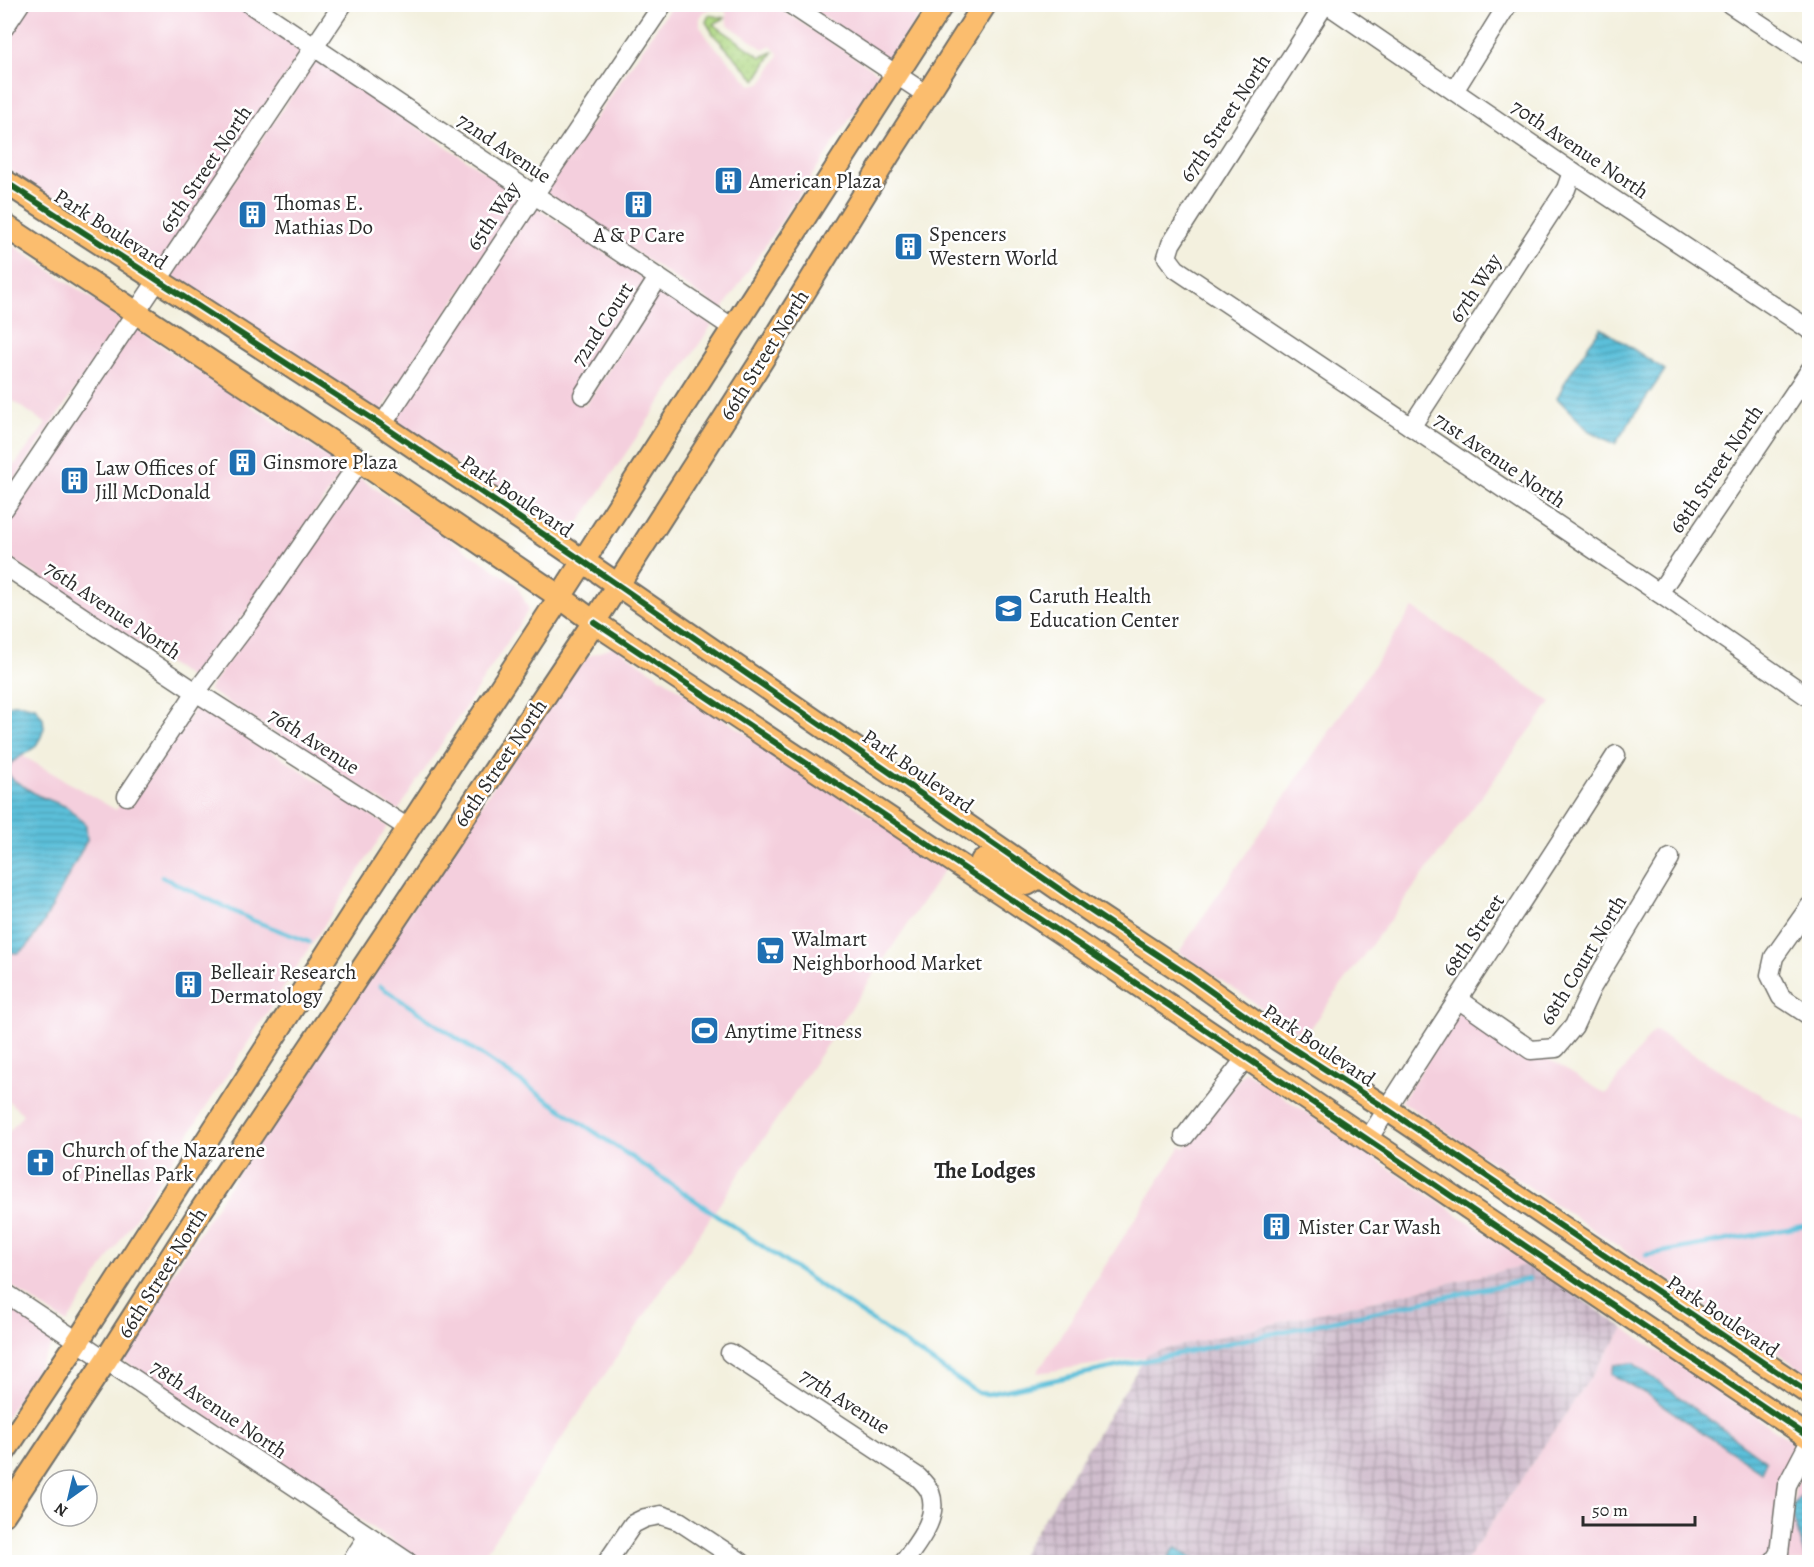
<svg xmlns="http://www.w3.org/2000/svg" width="1814" height="1567" font-family="Alegreya,serif">
<defs>
<pattern id="industrial-grid" width="8" height="8" patternUnits="userSpaceOnUse" patternTransform="scale(1.5)"><rect width="8" height="8" fill="#d0bdcd"/><path d="M0 4h8M4 0v8" fill="none" stroke="#a99aa7"/></pattern>
<pattern id="green-dots" width="8" height="8" patternUnits="userSpaceOnUse" patternTransform="scale(1.5)"><rect width="8" height="8" fill="#afd883"/><path d="M2 2h.1M6 6h.1" fill="none" stroke="#97ba71" stroke-width="1.8" stroke-linecap="round"/></pattern>
<pattern id="water-rules" width="6" height="5" patternUnits="userSpaceOnUse" patternTransform="scale(1.5)"><rect width="6" height="5" fill="#5cc0da"/><path d="M0 2.5h6" fill="none" stroke="#4c9cb1"/></pattern>
</defs>
<rect width="100%" height="100%" fill="#fff"/>
<filter id="ink" filterUnits="userSpaceOnUse"><feTurbulence type="fractalNoise" baseFrequency=".0167" numOctaves="2"/><feDisplacementMap in="SourceGraphic" scale="12" xChannelSelector="R" yChannelSelector="G"/><feConvolveMatrix kernelMatrix="1 2 1 2 8 2 1 2 1" color-interpolation-filters="sRGB"/></filter>
<filter id="wash" filterUnits="userSpaceOnUse"><feTurbulence type="fractalNoise" baseFrequency=".008" numOctaves="4" result="noise"/><feDisplacementMap in="SourceGraphic" scale="24" xChannelSelector="R" yChannelSelector="G"/><feGaussianBlur stdDeviation="1.35" result="paint"/><feColorMatrix in="noise" values="0 0 0 0 0 0 0 0 0 0 0 0 0 0 0 0 0 1.4 0 .05"/><feComposite in="paint" operator="in"/></filter>
<g filter="url(#wash)">
<rect width="100%" height="100%" fill="#f3f0de"/>
<!-- built -->
<g fill="#f4cfdd" fill-rule="evenodd">
<path d="M 235,4 L 303,50 L 157,268 L 5,167 L 4,42 L 29,5 Z"/>
<path d="M 672,5 L 774,5 L 880,74 L 722,310 L 545,192 ZM 712,8 L 726,11 L 727,24 L 763,49 L 771,45 L 779,55 L 762,83 L 751,85 L 709,40 L 700,26 L 700,18 L 704,12 Z"/>
<path d="M 805,5 L 927,5 L 889,60 Z"/>
<path d="M 316,59 L 523,198 L 380,413 L 170,276 Z"/>
<path d="M 535,206 L 647,281 L 572,398 L 585,406 L 660,290 L 712,325 L 579,523 L 544,523 L 393,421 Z"/>
<path d="M 5,240 L 122,319 L 5,495 L 4,479 L 46,424 L 5,395 Z"/>
<path d="M 135,328 L 345,469 L 245,614 L 195,681 L 5,554 L 4,522 Z"/>
<path d="M 358,477 L 516,584 L 529,609 L 398,811 L 208,690 Z"/>
<path d="M 1413,608 L 1551,702 L 1304,1036 L 1179,952 Z"/>
<path d="M 614,646 L 918,848 L 918,852 L 922,851 L 946,867 L 479,1562 L 423,1562 L 118,1357 L 335,1024 L 577,661 Z"/>
<path d="M 198,704 L 388,826 L 67,1323 L 5,1282 L 4,1138 L 23,1114 L 5,1098 L 5,952 L 18,953 L 27,947 L 44,922 L 87,840 L 67,807 L 37,795 L 12,779 L 7,772 L 11,763 L 23,756 L 116,810 L 121,803 L 128,807 Z"/>
<path d="M 1459,1011 L 1526,1057 L 1545,1057 L 1606,1094 L 1654,1030 L 1809,1124 L 1809,1374 L 1401,1101 Z"/>
<path d="M 1245,1071 L 1531,1264 L 1148,1353 L 1146,1357 L 1037,1373 L 1181,1146 L 1185,1148 L 1216,1106 Z"/>
<path d="M 5,1302 L 57,1337 L 5,1419 Z"/>
<path d="M 1624,1328 L 1799,1446 L 1772,1551 L 1763,1562 L 1465,1562 ZM 1615,1365 L 1761,1472 L 1646,1394 L 1612,1374 Z"/>
<path d="M 1809,1458 L 1809,1494 L 1804,1492 L 1793,1505 L 1795,1487 Z"/>
<path d="M 1792,1514 L 1805,1558 L 1809,1562 L 1782,1562 Z"/>
</g>
<!-- industrial -->
<path fill="url(#industrial-grid)" d="M 1531,1264 L 1624,1328 L 1465,1562 L 1197,1562 L 1176,1547 L 1165,1562 L 1016,1562 L 1148,1353 Z"/>
<!-- green -->
<path fill="url(#green-dots)" stroke="#6d8257" stroke-width="1.5" d="M 709,15 L 725,18 L 713,24 L 761,57 L 773,52 L 756,80 L 714,35 L 706,22 Z"/>
<!-- water -->
<g fill="url(#water-rules)" stroke="#447682" stroke-width="1.5">
<path d="M 1601,328 L 1665,370 L 1615,444 L 1589,431 L 1557,398 C 1569,373 1584,350 1601,328 Z"/>
<path d="M 11,704 L 22,704 L 35,707 L 43,718 L 44,728 L 41,737 L 35,747 L 11,763 L 7,772 L 12,779 L 37,795 L 67,807 L 86,825 L 87,840 L 44,922 L 27,947 L 18,953 L 4,952 L 4,709 Z"/>
<path d="M 1633,1363 L 1766,1461 L 1761,1472 L 1646,1394 L 1611,1374 L 1614,1365 Z"/>
<path d="M 1804,1492 L 1809,1494 L 1809,1561 L 1805,1558 L 1792,1514 L 1793,1505 Z"/>
<path d="M 1176,1547 L 1197,1562 L 1165,1562 Z"/>
</g>
<g fill="none" stroke-linecap="round" stroke-linejoin="round">
<!-- stream -->
<g stroke="#5cc0da" stroke-width="4.5">
<path d="M 162,877 L 252,920 L 309,942"/>
<path d="M 380,986 L 978,1393 L 988,1394 L 1530,1279"/>
<path d="M 1646,1255 L 1810,1225"/>
</g>
</g>
</g>
<g filter="url(#ink)">
<g fill="none" stroke-linecap="round" stroke-linejoin="round">
<defs>
<g id="minor">
<path d="M 250,4 L 733,328"/>
<path d="M 790,4 L 927,95"/>
<path d="M 1325,4 L 1171,244 L 1167,257 L 1176,269 L 1659,593 L 1810,698"/>
<path d="M 1327,4 L 1572,172 L 1810,330"/>
<path d="M 1730,4 L 1810,57"/>
<path d="M 4,28 L 20,4"/>
<path d="M 1454,91 L 1508,4"/>
<path d="M 583,395 L 658,278"/>
<path d="M 382,425 L 534,195 L 663,4"/>
<path d="M 1411,427 L 1566,189 L 1572,172"/>
<path d="M 4,509 L 343,4"/>
<path d="M 4,565 L 196,692 L 408,828"/>
<path d="M 1659,593 L 1810,370"/>
<path d="M 127,796 L 196,692 L 251,619 L 360,461"/>
<path d="M 1810,906 L 1774,957 L 1770,975 L 1781,997 L 1810,1016"/>
<path d="M 1458,999 L 1531,1050 L 1556,1048 L 1574,1026 L 1592,987 L 1670,858"/>
<path d="M 1184,1137 L 1246,1058"/>
<path d="M 1367,1141 C 1449,1011 1534,884 1616,755"/>
<path d="M 4,1292 L 408,1562"/>
<path d="M 730,1353 L 918,1477 C 922,1481 928,1487 930,1492 C 940,1518 917,1543 904,1562"/>
<path d="M 351,1562 L 368,1536"/>
<path d="M 369,1562 L 381,1544"/>
<path d="M 607,1562 L 633,1524 L 645,1518 L 661,1515 L 679,1521 L 741,1562"/>
<path d="M 1773,1562 L 1779,1553 L 1787,1485 L 1810,1441"/>
</g>
<g id="major">
<path d="M 4,181 L 382,425 L 583,561 L 1091,911 L 1188,975 L 1278,1039 L 1387,1109 L 1810,1394"/>
<path d="M 4,225 L 360,461 L 560,597 L 594,622 L 1072,940 L 1810,1438"/>
<path d="M 982,861 L 1005,877 L 1027,884 L 1041,876"/>
<path d="M 4,1452 L 78,1341 L 363,898 L 560,597 L 942,4"/>
<path d="M 4,1514 L 106,1360 L 200,1212 L 594,622 L 762,360 L 889,154 L 985,4"/>
</g>
</defs>
<!-- minor casing -->
<use href="#minor" stroke="#71706a" stroke-width="21"/>
<!-- major casing -->
<use href="#major" stroke="#71706a" stroke-width="26"/>
<!-- minor -->
<use href="#minor" stroke="#fff" stroke-width="18"/>
<!-- major -->
<use href="#major" stroke="#fbbd6e" stroke-width="22"/>
<defs>
<g id="cycleway">
<path d="M 4,181 L 382,425 L 583,561 L 1091,911 L 1188,975 L 1278,1039 L 1387,1109 L 1810,1394"/>
<path d="M 594,622 L 1072,940 L 1810,1438"/>
</g>
</defs>
<!-- cycleway casing -->
<use href="#cycleway" stroke="#fff" stroke-width="10"/>
<!-- cycleway -->
<use href="#cycleway" stroke="#1b5e20" stroke-width="6"/>
</g>
</g>
<!-- icons -->
<defs>
<symbol id="building-square" viewBox="-11 -11 22 22"><rect x="-9" y="-9" width="18" height="18" rx="4" fill="#1f6fb2" stroke="#fff"/><path d="M-4-6H4V6H1V3H-1V6H-4ZM-2.5-4.3h1.7v1.8h-1.7ZM.8-4.3h1.7v1.8H.8ZM-2.5-1h1.7V.8h-1.7ZM.8-1h1.7V.8H.8Z" fill="#fff"/></symbol>
<symbol id="university-square" viewBox="-11 -11 22 22"><rect x="-9" y="-9" width="18" height="18" rx="4" fill="#1f6fb2" stroke="#fff"/><path d="M0-5L7-2L0 1L-7-2ZM-4 1L0 2.5L4 1V4Q0 6-4 4Z" fill="#fff"/></symbol>
<symbol id="supermarket-square" viewBox="-11 -11 22 22"><rect x="-9" y="-9" width="18" height="18" rx="4" fill="#1f6fb2" stroke="#fff"/><path d="M-6-5.5h2.5l.6 2H6L4.5 2H-2.5L-4.4-4H-6ZM-1.5 3.2a1.3 1.3 0 1 0 .1 0ZM3 3.2a1.3 1.3 0 1 0 .1 0Z" fill="#fff"/></symbol>
<symbol id="stadium-square" viewBox="-11 -11 22 22"><rect x="-9" y="-9" width="18" height="18" rx="4" fill="#1f6fb2" stroke="#fff"/><path d="M0-5a6.5 5 0 1 0 0 10a6.5 5 0 1 0 0-10ZM-3.5-1.8h7v3.6h-7Z" fill="#fff"/></symbol>
<symbol id="church-square" viewBox="-11 -11 22 22"><rect x="-9" y="-9" width="18" height="18" rx="4" fill="#1f6fb2" stroke="#fff"/><path d="M-1.2-6h2.4v3.5h3.3v2.4h-3.3V6h-2.4V-.1h-3.3v-2.4h3.3Z" fill="#fff"/></symbol>
</defs>
<g fill-rule="evenodd">
<use href="#building-square" x="712" y="164" width="33" height="33"/>
<use href="#building-square" x="622" y="188" width="33" height="33"/>
<use href="#building-square" x="236" y="198" width="33" height="33"/>
<use href="#building-square" x="892" y="230" width="33" height="33"/>
<use href="#building-square" x="226" y="446" width="33" height="33"/>
<use href="#building-square" x="58" y="464" width="33" height="33"/>
<use href="#university-square" x="992" y="592" width="33" height="33"/>
<use href="#supermarket-square" x="754" y="934" width="33" height="33"/>
<use href="#building-square" x="172" y="968" width="33" height="33"/>
<use href="#stadium-square" x="688" y="1014" width="33" height="33"/>
<use href="#church-square" x="24" y="1146" width="33" height="33"/>
<use href="#building-square" x="1260" y="1210" width="33" height="33"/>
</g>
<g text-anchor="middle" stroke-width="5" stroke-linejoin="round" paint-order="stroke">
<!-- street labels -->
<g font-size="21" fill="#2b2b2b" stroke="#fff">
<text transform="translate(1225 118) rotate(-57)" y="7">67th Street North</text>
<text transform="translate(504 148) rotate(34)" y="7">72nd Avenue</text>
<text transform="translate(1580 149) rotate(34)" y="7">70th Avenue North</text>
<text transform="translate(205 169) rotate(-56)" y="7">65th Street North</text>
<text transform="translate(493 216) rotate(-56)" y="7">65th Way</text>
<text transform="translate(111 229) rotate(33)" y="7">Park Boulevard</text>
<text transform="translate(1475 288) rotate(-57)" y="7">67th Way</text>
<text transform="translate(602 324) rotate(-57)" y="7">72nd Court</text>
<text transform="translate(764 355) rotate(-58)" y="7">66th Street North</text>
<text transform="translate(1500 460) rotate(34)" y="7">71st Avenue North</text>
<text transform="translate(1716 469) rotate(-56)" y="7">68th Street North</text>
<text transform="translate(517 496) rotate(34)" y="7">Park Boulevard</text>
<text transform="translate(113 610) rotate(34)" y="7">76th Avenue North</text>
<text transform="translate(314 741) rotate(33)" y="7">76th Avenue</text>
<text transform="translate(500 763) rotate(-56)" y="7">66th Street North</text>
<text transform="translate(918 771) rotate(35)" y="7">Park Boulevard</text>
<text transform="translate(1473 935) rotate(-56)" y="7">68th Street</text>
<text transform="translate(1583 960) rotate(-59)" y="7">68th Court North</text>
<text transform="translate(1319 1045) rotate(34)" y="7">Park Boulevard</text>
<text transform="translate(162 1273) rotate(-58)" y="7">66th Street North</text>
<text transform="translate(1723 1316) rotate(34)" y="7">Park Boulevard</text>
<text transform="translate(845 1401) rotate(33)" y="7">77th Avenue</text>
<text transform="translate(219 1409) rotate(34)" y="7">78th Avenue North</text>
</g>
<!-- poi labels -->
<g font-size="21" fill="#2b2b2b" stroke="#fff" text-anchor="start">
<text x="749" y="188">American Plaza</text>
<text x="274" y="210">Thomas E.<tspan x="274" dy="24">Mathias Do</tspan></text>
<text x="929" y="241">Spencers<tspan x="929" dy="24">Western World</tspan></text>
<text x="639" y="242" text-anchor="middle">A &amp; P Care</text>
<text x="263" y="469">Ginsmore Plaza</text>
<text x="95" y="475">Law Offices of<tspan x="95" dy="24">Jill McDonald</tspan></text>
<text x="1029" y="603">Caruth Health<tspan x="1029" dy="24">Education Center</tspan></text>
<text x="792" y="946">Walmart<tspan x="792" dy="24">Neighborhood Market</tspan></text>
<text x="210" y="979">Belleair Research<tspan x="210" dy="24">Dermatology</tspan></text>
<text x="725" y="1038">Anytime Fitness</text>
<text x="62" y="1157">Church of the Nazarene<tspan x="62" dy="24">of Pinellas Park</tspan></text>
<text x="1298" y="1234">Mister Car Wash</text>
</g>
<!-- neighbourhood labels -->
<g font-size="22" font-weight="bold" fill="#2b2b2b" stroke="#fff">
<text x="985" y="1178">The Lodges</text>
</g>
</g>
<!-- margin -->
<rect width="1814" height="1567" fill="none" stroke="#fff" stroke-width="24"/>
<!-- north arrow -->
<g transform="translate(69 1498) rotate(214)"><circle r="28" fill="#ffffff" stroke="#aaaaaa" stroke-width="1.5"/>
<path d="M0-4.5L10 22L0 15L-10 22Z" fill="#1f6fb2"/>
<text y="-9" font-size="16" font-weight="bold" text-anchor="middle" fill="#2b2b2b">N</text>
</g>
<!-- scale -->
<path d="M1583 1516v9h112v-9" fill="none" stroke="#2b2b2b" stroke-width="3"/>
<text x="1592" y="1516" font-size="18" fill="#2b2b2b" stroke="#ffffff" stroke-width="4.5" paint-order="stroke">50 m</text>
</svg>
